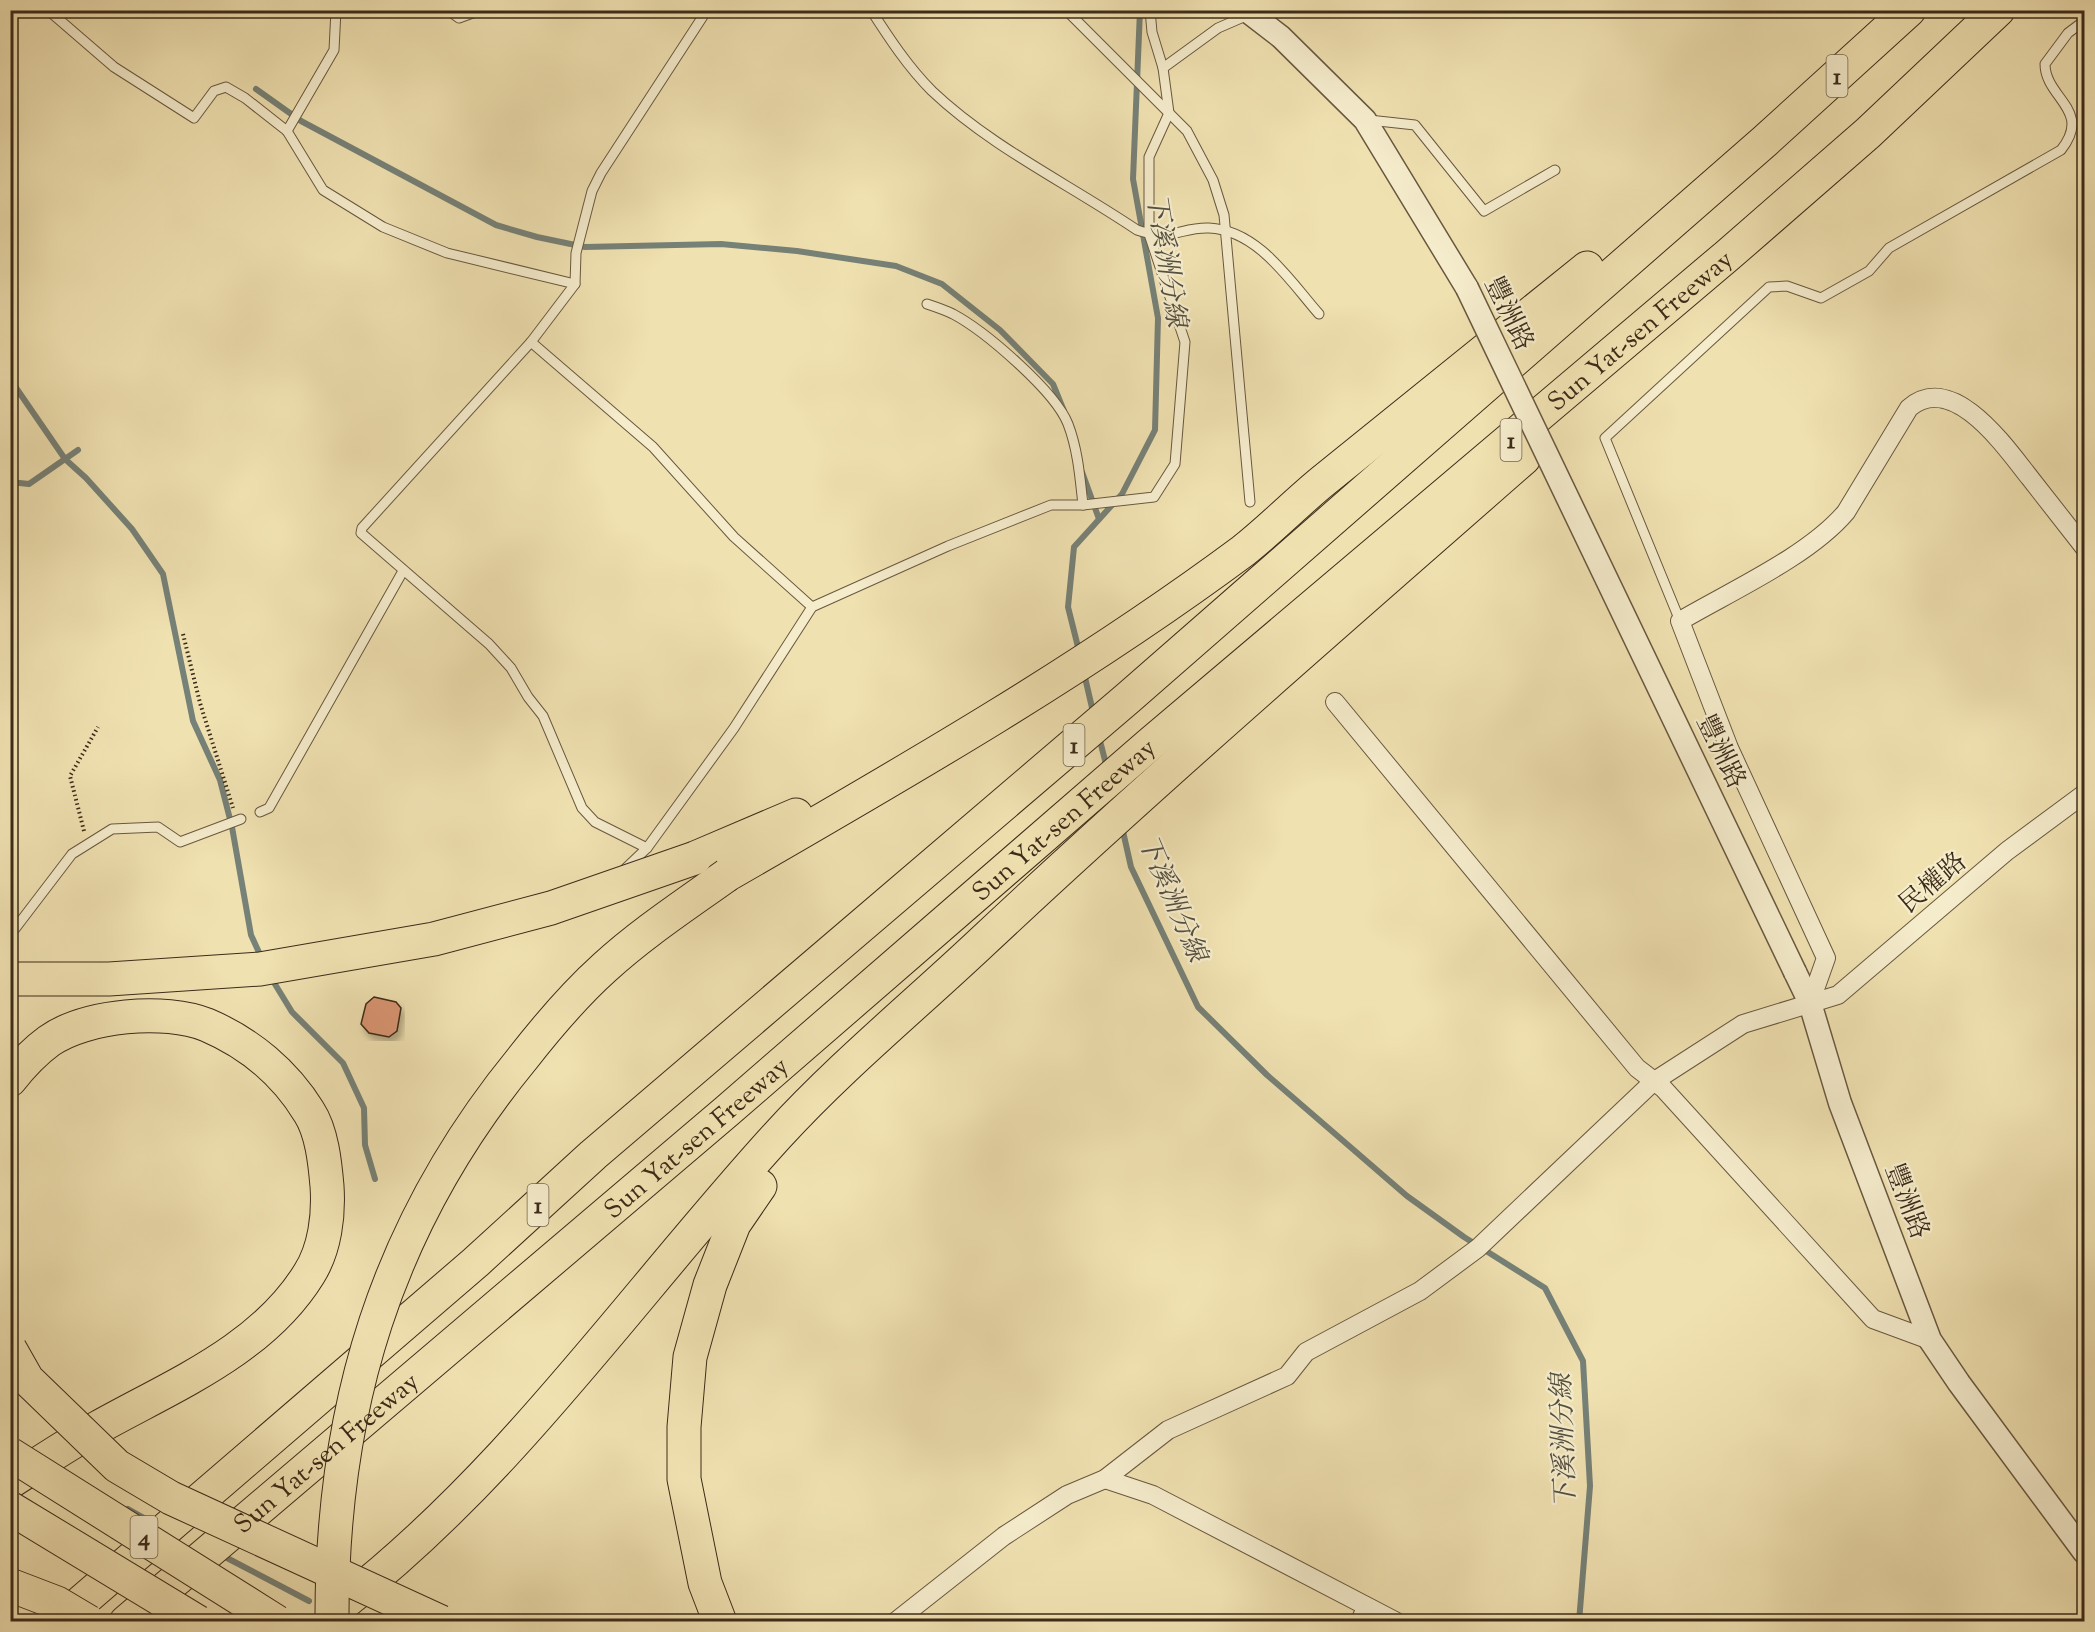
<svg xmlns="http://www.w3.org/2000/svg" width="2095" height="1632" font-family="'Sorts Mill Goudy','Noto Serif TC',serif">
<defs>
<filter id="shadow"><feDropShadow dx="3.5" dy="6" stdDeviation="3" flood-color="#0004"/></filter>
</defs>
<rect width="100%" height="100%" fill="#f0e1b1"/>
<filter id="stains"><feTurbulence type="fractalNoise" baseFrequency=".00333" numOctaves="4"/><feColorMatrix values="0 0 0 0 .2 0 0 0 0 .09 0 0 0 0 .02 0 0 0 .5 -.17"/></filter>
<radialGradient id="worn" r=".72"><stop offset=".6" stop-color="#630" stop-opacity="0"/><stop offset="1" stop-color="#630" stop-opacity=".3"/></radialGradient>
<g fill="none" stroke-linecap="round" stroke-linejoin="round">
<!-- stream -->
<g stroke="#768177" stroke-width="6">
<path d="M 256,89 L 301,121 L 496,225 L 537,237 L 585,247 L 721,244 L 797,251 L 896,266 L 942,284 L 1000,330 L 1053,384 L 1064,411"/>
<path d="M 10,379 L 65,459 L 86,478 L 132,529 L 163,574 L 193,721 L 220,780 L 232,827 L 251,935 L 262,959"/>
<path d="M 1082,472 L 1099,519"/>
<path d="M 10,482 L 29,484 L 78,450"/>
<path d="M 1079,651 L 1068,607 L 1074,547 L 1122,494 L 1155,430 L 1158,318 L 1133,179 L 1140,10"/>
<path d="M 1084,673 L 1093,712"/>
<path d="M 1099,737 L 1107,768"/>
<path d="M 1122,827 L 1131,867 L 1198,1007 L 1267,1075 L 1407,1196 L 1464,1237 L 1545,1288 L 1583,1361 L 1590,1486 L 1579,1622"/>
<path d="M 270,976 L 292,1012 L 343,1063 L 364,1108 L 365,1145 L 375,1179"/>
<path d="M 128,1509 L 144,1518"/>
<path d="M 227,1558 L 309,1601"/>
</g>
</g>
<!-- building -->
<path fill="#d99572" stroke="#3c2b19" stroke-width="1.5" filter="url(#shadow)" d="M 374,997 L 396,1002 L 401,1008 L 397,1031 L 389,1037 L 369,1033 L 361,1024 L 366,1004 Z"/>
<g fill="none" stroke-linecap="round" stroke-linejoin="round">
<defs>
<g id="service">
<path d="M 48,10 L 114,67 L 194,118 L 214,91 L 226,87 L 245,98 L 287,131 L 323,190 L 383,227 L 447,253 L 575,284"/>
<path d="M 448,10 L 459,18 L 481,10"/>
<path d="M 871,10 C 889,38 908,67 932,91 C 991,147 1069,184 1137,230 C 1172,242 1180,227 1209,228 C 1258,230 1290,281 1319,314"/>
<path d="M 1066,10 L 1187,131 L 1213,180 L 1224,215 L 1250,502"/>
<path d="M 1150,10 L 1152,32 L 1163,68"/>
<path d="M 1369,120 L 1415,125 L 1484,211 L 1555,170"/>
<path d="M 287,131 L 334,50 L 336,10"/>
<path d="M 531,342 L 653,447 L 734,537 L 812,607"/>
<path d="M 1083,505 L 1154,497 L 1175,464 L 1185,342 L 1149,234 L 1149,157 L 1169,113 L 1163,68 L 1218,28 L 1248,15"/>
<path d="M 1680,621 L 1605,438 L 1769,287 L 1787,286 L 1821,298 L 1869,271 L 1889,248 L 2061,150 C 2093,110 2045,98 2045,64 L 2068,33 L 2084,21"/>
<path d="M 260,812 L 269,808 L 403,571"/>
<path d="M 647,848 L 595,822 L 582,808 L 543,716 L 528,697 L 511,668 L 489,644 L 361,533 L 362,528 L 531,342 L 575,284 L 576,253 L 592,191 L 601,173 L 707,10"/>
<path d="M 625,869 L 647,848 L 734,728 L 812,607 L 948,546 L 1051,505 L 1083,505 C 1080,478 1078,450 1068,424 C 1055,391 985,331 953,314 C 945,310 936,307 927,304"/>
<path d="M 10,928 L 14,930 L 72,854 L 112,829 L 158,827 L 180,842 L 241,819"/>
<path d="M 1355,1622 L 1363,1603"/>
</g>
<g id="minor">
<path d="M 1335,702 L 1637,1068 L 1663,1088 L 1873,1319 L 1930,1340"/>
<path d="M 1810,1003 L 1826,958 L 1729,748 L 1680,621 C 1731,591 1809,556 1846,512 L 1909,408 C 1953,370 2006,448 2030,478 C 2048,501 2066,524 2084,547"/>
<path d="M 1105,1479 L 1153,1495 L 1397,1622"/>
<path d="M 895,1622 L 1004,1536 L 1067,1495 L 1105,1479 L 1168,1430 L 1287,1376 L 1306,1352 L 1420,1291 L 1478,1248 L 1653,1082 L 1743,1024 L 1838,995 L 2007,851 L 2084,794"/>
</g>
<g id="tertiary">
<path d="M 1246,10 L 1281,37 L 1365,120 L 1467,288"/>
<path d="M 1795,972 L 1810,1003 L 1840,1103 L 1930,1340 L 1959,1383 L 2084,1552"/>
</g>
<g id="motorway">
<path d="M 695,858 L 796,815"/>
<path d="M 727,875 C 902,774 1080,672 1243,551 C 1271,529 1296,503 1323,481 C 1411,410 1499,339 1587,268"/>
<path d="M 10,1080 C 21,1066 34,1052 49,1041 C 86,1015 165,1008 207,1025 C 249,1043 285,1073 309,1112 C 322,1132 325,1163 327,1186 C 329,1215 325,1249 309,1274 C 262,1350 174,1385 99,1427 C 69,1443 40,1463 10,1482"/>
<path d="M 345,1602 C 513,1471 634,1293 777,1136 C 840,1067 913,1007 981,943 C 1158,777 1342,618 1524,458"/>
<path d="M 58,1622 L 476,1262 L 593,1155 L 1128,698 L 1765,141 L 1909,10"/>
<path id="s1" d="M 126,1622 L 727,1111 L 1150,744 L 1728,255 L 1868,133 L 1998,10"/>
<path d="M 720,1622 L 705,1583 L 684,1479 L 684,1427 L 690,1357 L 710,1285 L 734,1224 L 760,1186"/>
</g>
</defs>
<!-- service casing -->
<use href="#service" stroke="#69583f" stroke-width="11"/>
<!-- minor casing -->
<use href="#minor" stroke="#69583f" stroke-width="20"/>
<!-- tertiary casing -->
<use href="#tertiary" stroke="#69583f" stroke-width="25"/>
<!-- motorway casing -->
<use href="#motorway" stroke="#3c2b19" stroke-width="35"/>
<!-- path -->
<g stroke="#3c2b19" stroke-width="4" stroke-dasharray="1.5 3" stroke-linecap="butt">
<path d="M 183,634 L 200,703 L 233,808"/>
<path d="M 84,831 L 70,776 L 98,727"/>
</g>
<!-- service -->
<use href="#service" stroke="#f5eccc" stroke-width="9"/>
<!-- minor -->
<use href="#minor" stroke="#f5eccc" stroke-width="18"/>
<!-- tertiary -->
<use href="#tertiary" stroke="#f5eccc" stroke-width="22"/>
<!-- motorway -->
<use href="#motorway" stroke="#f0e1b1" stroke-width="33"/>
<defs>
<path id="tertiary-bridge" d="M 1467,288 L 1795,972"/>
<g id="motorway-bridge">
<path d="M 10,979 L 109,979 L 260,969 L 434,939 L 551,908 L 695,858"/>
<path d="M 10,1349 L 27,1379 L 117,1466 L 171,1498 L 441,1622"/>
<path d="M 10,1454 L 277,1622"/>
<path d="M 10,1508 L 198,1622"/>
<path d="M 10,1585 L 57,1603 L 89,1622"/>
<path d="M 332,1622 C 331,1408 386,1225 522,1059 C 547,1027 574,995 604,968 C 641,934 685,905 727,875"/>
</g>
</defs>
<!-- tertiary-bridge casing -->
<use href="#tertiary-bridge" stroke="#69583f" stroke-width="25" stroke-linecap="butt"/>
<!-- motorway-bridge casing -->
<use href="#motorway-bridge" stroke="#3c2b19" stroke-width="35" stroke-linecap="butt"/>
<!-- tertiary-bridge -->
<use href="#tertiary-bridge" stroke="#f5eccc" stroke-width="22"/>
<!-- motorway-bridge -->
<use href="#motorway-bridge" stroke="#f0e1b1" stroke-width="33"/>
</g>
<g text-anchor="middle" stroke-width="4.5" stroke-linejoin="round" paint-order="stroke">
<!-- shield labels -->
<g fill="#f5eccc" stroke="#74654f" stroke-width="1.5">
<rect x="1826.5" y="55" width="21" height="42" rx="4.5"/>
<rect x="1500.5" y="419" width="21" height="42" rx="4.5"/>
<rect x="1063.5" y="724" width="21" height="42" rx="4.5"/>
<rect x="527.5" y="1184" width="21" height="42" rx="4.5"/>
<rect x="130.5" y="1516" width="27" height="42" rx="4.5"/>
</g>
<g font-size="24" font-weight="bold" fill="#3c2b19">
<text x="1837" y="84">1</text>
<text x="1511" y="448">1</text>
<text x="1074" y="753">1</text>
<text x="538" y="1213">1</text>
<text x="144" y="1545">4</text>
</g>
<!-- street labels -->
<g font-size="26" fill="#3c2b19" stroke="#f5eccc">
<text transform="translate(1510 313) rotate(64)" y="9">豐洲路</text>
<text dy="9" stroke="none"><textPath href="#s1" startOffset="1990">Sun Yat-sen Freeway</textPath></text>
<text transform="translate(1722 751) rotate(64)" y="9">豐洲路</text>
<text dy="9" stroke="none"><textPath href="#s1" startOffset="1234">Sun Yat-sen Freeway</textPath></text>
<text transform="translate(1932 882) rotate(-40)" y="9">民權路</text>
<text dy="9" stroke="none"><textPath href="#s1" startOffset="748">Sun Yat-sen Freeway</textPath></text>
<text transform="translate(1908 1201) rotate(69)" y="9">豐洲路</text>
<text dy="9" stroke="none"><textPath href="#s1" startOffset="262">Sun Yat-sen Freeway</textPath></text>
</g>
<!-- water labels -->
<g font-size="27" font-style="italic" fill="#544f40" stroke="#f5eccc">
<text transform="translate(1167 260) rotate(81)" y="9">下溪洲分線</text>
<text transform="translate(1173 898) rotate(67)" y="9">下溪洲分線</text>
<text transform="translate(1563 1441) rotate(-92)" y="9">下溪洲分線</text>
</g>
</g>
<!-- margin -->
<rect width="2095" height="1632" fill="none" stroke="#f0e1b1" stroke-width="36"/>
<rect x="12" y="12" width="2071" height="1608" fill="none" stroke="#3c2b19" stroke-width="3"/>
<rect x="18" y="18" width="2059" height="1596" fill="none" stroke="#3c2b19" stroke-width="1.5"/>
<rect width="100%" height="100%" filter="url(#stains)"/>
<rect width="100%" height="100%" fill="url(#worn)"/>
</svg>
